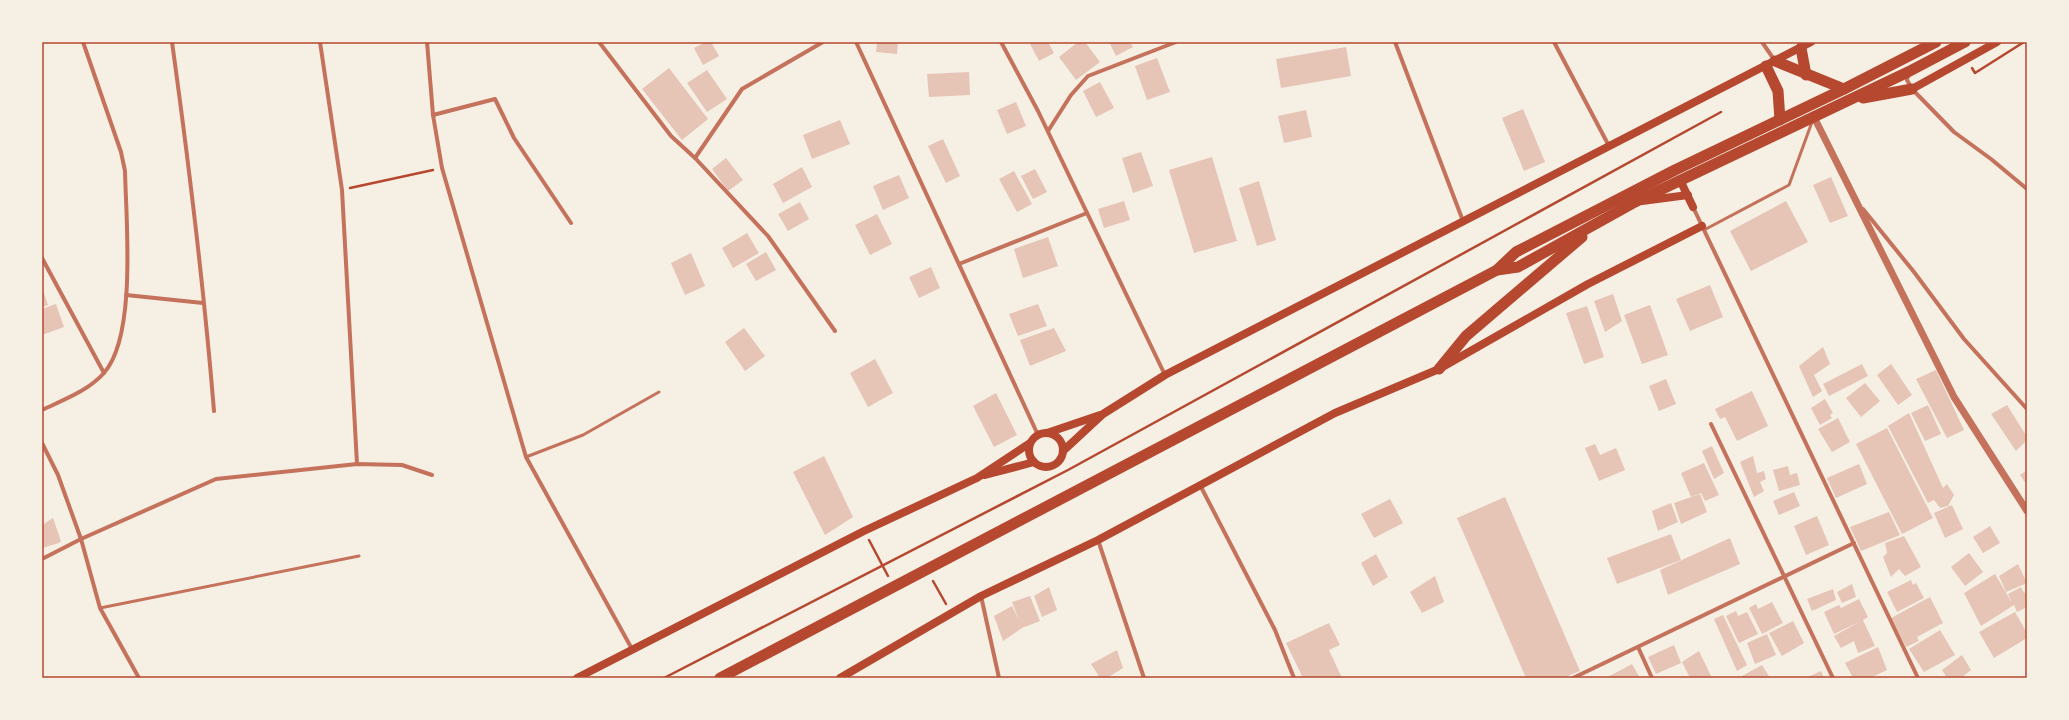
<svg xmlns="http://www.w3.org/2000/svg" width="2069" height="720" font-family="'Archivo Narrow',sans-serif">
<rect width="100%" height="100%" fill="#f6efe4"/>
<!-- building -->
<g fill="#e6c5b7">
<path d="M 706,42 L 711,42 L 719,56 L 703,65 L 694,48 Z"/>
<path d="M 877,42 L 898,42 L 897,54 L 876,52 Z"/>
<path d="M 1034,42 L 1048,42 L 1054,53 L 1039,61 L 1030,44 Z"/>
<path d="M 1078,42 L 1085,42 L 1100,62 L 1076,80 L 1059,57 Z"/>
<path d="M 1109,42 L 1130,42 L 1133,47 L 1116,56 Z"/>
<path d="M 1346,47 L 1351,76 L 1281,88 L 1276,59 Z"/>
<path d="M 1157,58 L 1170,92 L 1147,100 L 1135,66 Z"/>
<path d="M 669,68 L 708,119 L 682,140 L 642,89 Z"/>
<path d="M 707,70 L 727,99 L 707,112 L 687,83 Z"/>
<path d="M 969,72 L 970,95 L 929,97 L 927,74 Z"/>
<path d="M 1100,82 L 1114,108 L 1096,117 L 1083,91 Z"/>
<path d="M 1016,102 L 1026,126 L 1007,134 L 997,110 Z"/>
<path d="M 1523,109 L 1545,162 L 1524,171 L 1502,118 Z"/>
<path d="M 1306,110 L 1312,137 L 1284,143 L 1278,116 Z"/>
<path d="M 840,120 L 850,144 L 812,159 L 803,135 Z"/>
<path d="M 943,139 L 960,176 L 946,183 L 928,146 Z"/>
<path d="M 1141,152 L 1153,186 L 1133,193 L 1122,158 Z"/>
<path d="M 1212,157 L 1237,241 L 1194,253 L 1169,170 Z"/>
<path d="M 726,158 L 743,180 L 728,191 L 712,169 Z"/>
<path d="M 802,167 L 812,187 L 783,203 L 773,184 Z"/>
<path d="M 1035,169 L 1047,192 L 1033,199 L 1021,176 Z"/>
<path d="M 1014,171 L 1032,204 L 1017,212 L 999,179 Z"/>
<path d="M 899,175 L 909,198 L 883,210 L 873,186 Z"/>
<path d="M 1831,177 L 1848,216 L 1830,223 L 1813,185 Z"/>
<path d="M 1259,181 L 1276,240 L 1257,246 L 1239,188 Z"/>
<path d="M 1124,201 L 1130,220 L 1104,228 L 1098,209 Z"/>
<path d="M 1786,201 L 1808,242 L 1751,271 L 1730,231 Z"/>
<path d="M 800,202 L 809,219 L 788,231 L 778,214 Z"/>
<path d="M 877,214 L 892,244 L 870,255 L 855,225 Z"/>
<path d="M 747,233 L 759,253 L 733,268 L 722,248 Z"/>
<path d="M 1048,237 L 1058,266 L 1023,278 L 1014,249 Z"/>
<path d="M 766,252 L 776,270 L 756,281 L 746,264 Z"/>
<path d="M 691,253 L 705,286 L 685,295 L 671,263 Z"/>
<path d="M 931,267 L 940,288 L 919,298 L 909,277 Z"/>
<path d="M 1710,285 L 1723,317 L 1690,331 L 1676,299 Z"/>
<path d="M 42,287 L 48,305 L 42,307 Z"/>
<path d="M 1613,294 L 1622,321 L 1605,332 L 1594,301 Z"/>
<path d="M 56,304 L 64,327 L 42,335 L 42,309 Z"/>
<path d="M 1038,304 L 1047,326 L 1018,336 L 1009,314 Z"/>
<path d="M 1650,305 L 1668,355 L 1642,364 L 1624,315 Z"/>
<path d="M 1587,306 L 1604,357 L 1584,364 L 1566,313 Z"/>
<path d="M 744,328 L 765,356 L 745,371 L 725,342 Z"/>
<path d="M 1054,328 L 1066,351 L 1030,366 L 1020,340 Z"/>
<path d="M 1823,347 L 1830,364 L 1814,375 L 1822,391 L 1813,397 L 1799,366 Z"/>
<path d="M 875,359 L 893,393 L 868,407 L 850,373 Z"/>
<path d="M 1862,364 L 1868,376 L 1829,396 L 1823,384 Z"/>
<path d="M 1891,364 L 1912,395 L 1898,405 L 1877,375 Z"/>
<path d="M 1936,370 L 1964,430 L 1947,438 L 1916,379 Z"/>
<path d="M 1666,379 L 1676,404 L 1659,411 L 1649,386 Z"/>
<path d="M 1865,383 L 1880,401 L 1861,417 L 1846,398 Z"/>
<path d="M 1752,391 L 1768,426 L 1737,441 L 1725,417 L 1720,419 L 1715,409 Z"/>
<path d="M 996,393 L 1017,435 L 994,447 L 973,406 Z"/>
<path d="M 1825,399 L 1833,413 L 1830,415 L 1832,418 L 1820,425 L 1811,408 Z"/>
<path d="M 1928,405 L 1941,434 L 1925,441 L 1911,413 Z"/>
<path d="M 2007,405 L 2027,437 L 2027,440 L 2016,451 L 1991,414 Z"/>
<path d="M 1909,413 L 1943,488 L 1947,484 L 1954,495 L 1948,506 L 1940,508 L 1934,500 L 1928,503 L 1888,426 Z"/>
<path d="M 1838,418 L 1850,442 L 1832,452 L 1818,429 Z"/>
<path d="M 1887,428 L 1933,518 L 1902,534 L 1856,444 Z"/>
<path d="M 1595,444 L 1600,455 L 1616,448 L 1625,470 L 1599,481 L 1585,448 Z"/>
<path d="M 1712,446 L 1724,473 L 1714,479 L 1702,451 Z"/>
<path d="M 824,456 L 853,517 L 825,535 L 793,472 Z"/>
<path d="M 1753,456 L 1757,473 L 1764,471 L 1766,479 L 1760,482 L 1764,491 L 1754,497 L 1740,462 Z"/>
<path d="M 1704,463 L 1719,495 L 1705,501 L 1701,493 L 1691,497 L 1681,473 Z"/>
<path d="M 1859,464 L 1867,484 L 1836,498 L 1827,478 Z"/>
<path d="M 1788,466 L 1790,475 L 1797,473 L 1800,485 L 1779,491 L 1773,470 Z"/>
<path d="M 2027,470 L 2027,485 L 2020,475 Z"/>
<path d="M 1794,492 L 1800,506 L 1779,515 L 1773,501 Z"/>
<path d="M 1700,494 L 1707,512 L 1681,524 L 1674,503 Z"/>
<path d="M 1505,497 L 1580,671 L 1563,678 L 1526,678 L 1457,518 Z"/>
<path d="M 1390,499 L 1403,523 L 1374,538 L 1361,514 Z"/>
<path d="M 1671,503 L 1678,522 L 1658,531 L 1652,511 Z"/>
<path d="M 1952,505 L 1963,529 L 1945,538 L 1934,513 Z"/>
<path d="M 1889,512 L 1900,535 L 1861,551 L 1850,527 Z"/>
<path d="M 1817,516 L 1829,545 L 1806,555 L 1794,526 Z"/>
<path d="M 53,518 L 61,541 L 59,543 L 42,548 L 42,525 Z"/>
<path d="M 1990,526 L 2000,543 L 1983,553 L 1973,537 Z"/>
<path d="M 1671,534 L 1681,560 L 1617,584 L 1607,558 Z"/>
<path d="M 1904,536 L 1921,567 L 1905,576 L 1899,569 L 1891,577 L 1883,557 L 1887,553 L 1885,543 Z"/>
<path d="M 1730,538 L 1740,564 L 1668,595 L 1660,570 Z"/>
<path d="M 1969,553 L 1983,572 L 1965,586 L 1951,567 Z"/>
<path d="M 1376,554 L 1388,577 L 1373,586 L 1361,563 Z"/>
<path d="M 2018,564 L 2027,583 L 2006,592 L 1999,576 Z"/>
<path d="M 1995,574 L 2012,603 L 2008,594 L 2021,587 L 2024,593 L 2027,591 L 2027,607 L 2017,612 L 2014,605 L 1981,626 L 1964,593 Z"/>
<path d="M 1435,576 L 1444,602 L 1422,613 L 1410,592 Z"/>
<path d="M 1911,580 L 1913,585 L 1916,583 L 1924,598 L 1897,612 L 1887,592 Z"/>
<path d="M 1852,584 L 1856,597 L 1842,603 L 1837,592 Z"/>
<path d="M 1049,587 L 1057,610 L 1042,617 L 1034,596 Z"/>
<path d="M 1833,589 L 1836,600 L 1812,611 L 1807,599 Z"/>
<path d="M 1030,596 L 1040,621 L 1022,628 L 1003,641 L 994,616 L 1012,606 L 1019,620 L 1012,602 Z"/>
<path d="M 1930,597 L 1943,623 L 1917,637 L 1919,641 L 1906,647 L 1891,618 Z"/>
<path d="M 1859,599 L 1868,617 L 1863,620 L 1875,646 L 1858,653 L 1854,641 L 1841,648 L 1834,636 L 1859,622 L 1834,634 L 1824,612 L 1839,605 L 1841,608 Z"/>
<path d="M 1772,602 L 1783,623 L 1762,634 L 1749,608 L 1756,604 L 1758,609 Z"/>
<path d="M 1736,611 L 1738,616 L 1747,612 L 1758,634 L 1739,643 L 1726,616 Z"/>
<path d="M 2015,612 L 2027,633 L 2027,638 L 1994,658 L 1979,632 Z"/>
<path d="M 1723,615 L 1747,665 L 1737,671 L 1714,619 Z"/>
<path d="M 1793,621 L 1804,643 L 1782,656 L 1769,633 Z"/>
<path d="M 1329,623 L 1340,645 L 1329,650 L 1342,678 L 1303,678 L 1286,643 Z"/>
<path d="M 1940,630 L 1955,655 L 1924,672 L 1909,649 Z"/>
<path d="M 1767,634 L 1776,655 L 1755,664 L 1747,643 Z"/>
<path d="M 1674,645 L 1681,663 L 1656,674 L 1648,657 Z"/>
<path d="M 1878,647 L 1887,670 L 1870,678 L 1853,678 L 1845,663 Z"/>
<path d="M 1117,650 L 1123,668 L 1107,678 L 1100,678 L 1091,664 Z"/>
<path d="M 1699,651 L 1712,678 L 1690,678 L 1682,662 Z"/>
<path d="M 1962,655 L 1971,670 L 1961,678 L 1947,678 L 1942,670 Z"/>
<path d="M 1632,664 L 1640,678 L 1606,678 Z"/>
<path d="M 1762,665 L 1770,678 L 1743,678 L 1742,676 Z"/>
<path d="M 1821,671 L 1824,678 L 1806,678 Z"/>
</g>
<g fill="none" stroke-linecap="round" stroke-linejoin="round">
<!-- path -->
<g stroke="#b5482f" stroke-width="2.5">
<path d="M 1972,68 L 1975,73 L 2024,42"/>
<path d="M 350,188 L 433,170"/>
<path d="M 869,540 L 888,576"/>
<path d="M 933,581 L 946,604"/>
<path d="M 664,678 L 1068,470 L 1721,112"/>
</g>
<!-- service -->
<g stroke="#c5725c" stroke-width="3">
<path d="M 1704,230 L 1789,185 L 1812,122"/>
<path d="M 526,457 L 583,435 L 659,392"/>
<path d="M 100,608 L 359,556"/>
</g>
<!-- minor -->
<g stroke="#c5725c" stroke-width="4">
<path d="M 172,42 C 189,165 204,288 214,411"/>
<path d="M 320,42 L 342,190 L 357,464"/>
<path d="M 427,42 L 433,115 L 442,168 L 526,457 L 632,649"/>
<path d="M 599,42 L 671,136 L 695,158 L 768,236 L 835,331"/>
<path d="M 856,42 L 1038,435"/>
<path d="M 1001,42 L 1038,111 L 1165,375"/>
<path d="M 1395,42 L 1463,221"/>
<path d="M 1554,42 L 1609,146"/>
<path d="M 1762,42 L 1775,61"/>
<path d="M 1908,74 L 1907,80 L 1912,89 L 1954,132 L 1991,159 L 2027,189"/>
<path d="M 433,115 L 495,99 L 514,138 L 571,223"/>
<path d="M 1048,131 L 1071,95 L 1088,76 L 1176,42"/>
<path d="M 695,158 L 742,89 L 823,42"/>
<path d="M 1693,207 L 1918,678"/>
<path d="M 1863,209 L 1914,272 L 1964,339 L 2027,409"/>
<path d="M 42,258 L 104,373"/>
<path d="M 959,264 L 1087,213"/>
<path d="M 126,295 L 203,303"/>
<path d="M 42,410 C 63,400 88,391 104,373 C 137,336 126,220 125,171 L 121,152 L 83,42"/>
<path d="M 1711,424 L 1833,678"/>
<path d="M 42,443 L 58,475 L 81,539 L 100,608 L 139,678"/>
<path d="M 1200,485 L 1275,630 L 1294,678"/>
<path d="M 1098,540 L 1144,678"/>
<path d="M 42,559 L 81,539 L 216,479 L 357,464 L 402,465 L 432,475"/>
<path d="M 981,596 L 999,678"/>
<path d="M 1638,647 L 1652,678"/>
<path d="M 1573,678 L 1854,543"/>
</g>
<!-- tertiary -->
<path stroke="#c5725c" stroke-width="7" d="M 1814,117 L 1954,397 L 2027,511"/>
<!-- secondary -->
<g stroke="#b5482f" stroke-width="8">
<path d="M 1912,89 L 1997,42"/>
<path d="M 1680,180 L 1693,207"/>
<path d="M 1642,201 L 1688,195"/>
<path d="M 1047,433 L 1100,415"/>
<circle cx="1046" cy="450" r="17"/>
<path d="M 1063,451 L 1103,414 L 1165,375 L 1811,42"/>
<path d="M 985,475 L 1034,462"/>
<path d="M 577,678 L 864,531 L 977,478 L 1030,443"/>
<path d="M 840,678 L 981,596 L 1098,540 L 1335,413 L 1439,369 L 1588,284 L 1702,226"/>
</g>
<!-- trunk -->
<g stroke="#b5482f" stroke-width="11">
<path d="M 1801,48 L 1806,75"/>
<path d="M 1775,61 L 1844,89"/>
<path d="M 1766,66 L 1778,91 L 1780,120"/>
<path d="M 1863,98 L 1912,89"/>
<path d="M 1497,270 L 1518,267 L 1635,202 L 1908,72 L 1965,42"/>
<path d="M 1439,369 L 1466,336 L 1582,237"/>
<path d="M 720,678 L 1497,270 L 1516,252 L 1675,170 L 1844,89 L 1936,42"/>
</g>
</g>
<!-- border -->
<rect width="2069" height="720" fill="none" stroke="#f6efe4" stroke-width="86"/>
<rect x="43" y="43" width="1983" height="634" fill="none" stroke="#b5482f" stroke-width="1.5"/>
</svg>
